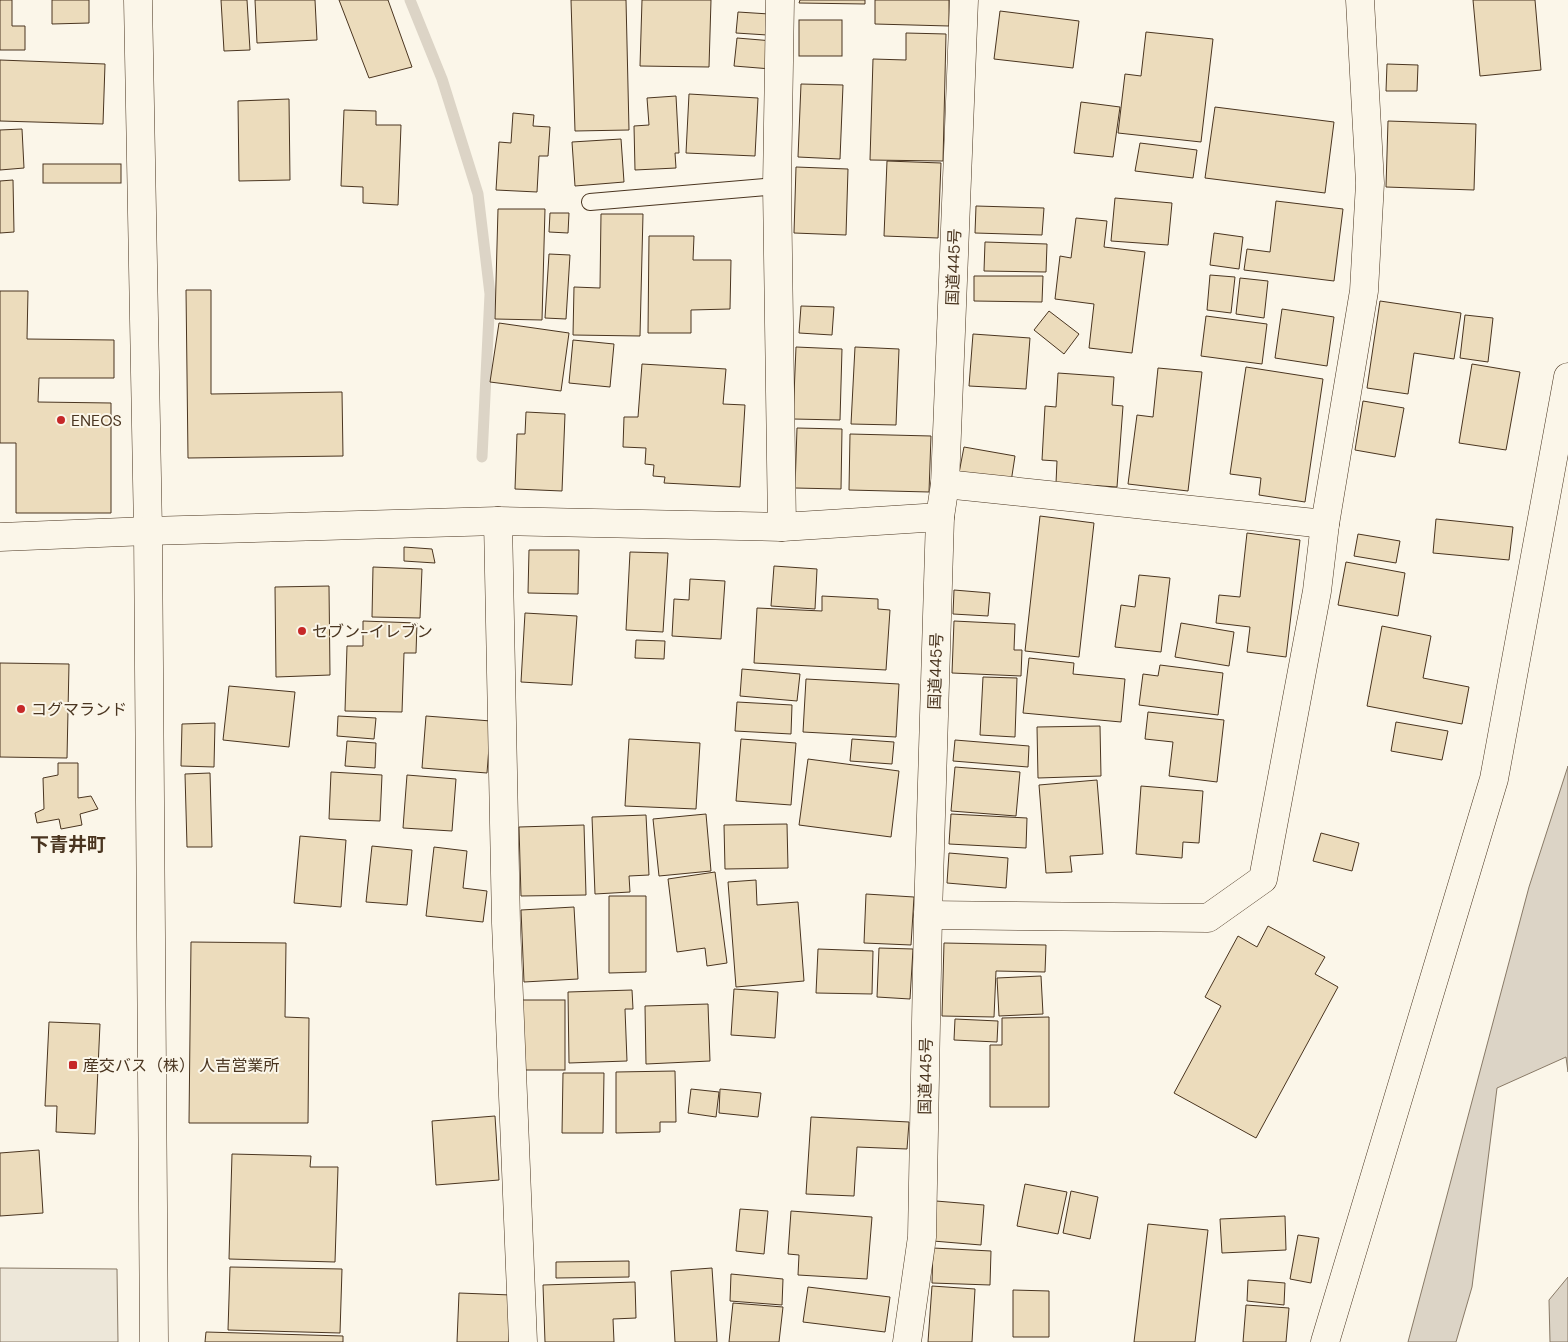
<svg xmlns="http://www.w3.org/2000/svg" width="1568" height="1342" font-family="'DM Sans','Noto Sans JP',sans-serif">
<rect width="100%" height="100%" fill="#fbf6e9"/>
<!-- parking -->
<path fill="#ede7d9" stroke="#887966" d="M 0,1268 L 117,1269 L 118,1342 L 0,1342 Z"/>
<!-- water -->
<g fill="#dcd4c6" stroke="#887966">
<path d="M 1568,766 L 1568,1072 L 1566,1057 L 1497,1088 L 1472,1287 L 1456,1342 L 1408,1342 L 1529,887 Z"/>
<path d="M 1568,1277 L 1568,1342 L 1550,1342 L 1549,1300 Z"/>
</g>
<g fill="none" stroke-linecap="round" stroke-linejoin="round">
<!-- stream -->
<path stroke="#dcd4c6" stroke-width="11" d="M 410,0 L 442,79 L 478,194 L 490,294 L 482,457"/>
</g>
<!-- building -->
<g fill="#ecdcbc" stroke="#4a3520">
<path d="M 0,0 L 12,0 L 12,26 L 25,26 L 25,50 L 0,50 Z"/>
<path d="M 52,0 L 89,0 L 89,23 L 52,24 Z"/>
<path d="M 221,0 L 247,0 L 250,50 L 224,51 Z"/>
<path d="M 255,0 L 315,0 L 317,40 L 257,43 Z"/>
<path d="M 339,0 L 388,0 L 412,67 L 369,78 Z"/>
<path d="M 571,0 L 626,0 L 629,130 L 575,131 Z"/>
<path d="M 642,0 L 711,0 L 709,67 L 640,66 Z"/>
<path d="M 800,0 L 865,0 L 865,4 L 799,3 Z"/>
<path d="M 875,0 L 949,0 L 949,26 L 875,24 Z"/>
<path d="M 1473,0 L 1535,0 L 1541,70 L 1480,76 Z"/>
<path d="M 1000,11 L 1079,21 L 1073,68 L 994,59 Z"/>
<path d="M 738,12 L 769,14 L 767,35 L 736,33 Z"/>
<rect x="799" y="20" width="43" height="36"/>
<path d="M 1146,32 L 1213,39 L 1201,142 L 1118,133 L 1125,74 L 1141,76 Z"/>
<path d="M 906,33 L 946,34 L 943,161 L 870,160 L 873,59 L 906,60 Z"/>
<path d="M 737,38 L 773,41 L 771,69 L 734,66 Z"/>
<path d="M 0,60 L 105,64 L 103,124 L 0,121 Z"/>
<path d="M 1387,64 L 1418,65 L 1417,91 L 1386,91 Z"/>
<path d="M 801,84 L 843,85 L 840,159 L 798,157 Z"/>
<path d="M 689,94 L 758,98 L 755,156 L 686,153 Z"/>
<path d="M 676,96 L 679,153 L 675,153 L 676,168 L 635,170 L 634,126 L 649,125 L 647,98 Z"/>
<path d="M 289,99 L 290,180 L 239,181 L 238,101 Z"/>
<path d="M 1081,102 L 1120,107 L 1113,157 L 1074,153 Z"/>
<path d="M 1215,107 L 1334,122 L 1325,193 L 1205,178 Z"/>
<path d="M 344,110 L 376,111 L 376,125 L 401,125 L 398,205 L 363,203 L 363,187 L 341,186 Z"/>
<path d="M 513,113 L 534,115 L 533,126 L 550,127 L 548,156 L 539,156 L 537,192 L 496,190 L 499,142 L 511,143 Z"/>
<path d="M 1388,121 L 1476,124 L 1474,190 L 1386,187 Z"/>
<path d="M 22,129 L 24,168 L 0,170 L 0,130 Z"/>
<path d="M 621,139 L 624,182 L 575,186 L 572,142 Z"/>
<path d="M 1140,143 L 1197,150 L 1193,178 L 1135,171 Z"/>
<path d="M 887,161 L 941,163 L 938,238 L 884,236 Z"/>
<rect x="43" y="164" width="78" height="19"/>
<path d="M 796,167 L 848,169 L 846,235 L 794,233 Z"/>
<path d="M 13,180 L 14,232 L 0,233 L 0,181 Z"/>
<path d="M 1115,198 L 1172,203 L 1168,245 L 1111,241 Z"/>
<path d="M 1276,201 L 1343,209 L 1334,281 L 1244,270 L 1247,249 L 1270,252 Z"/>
<path d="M 976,206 L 1044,208 L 1042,235 L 975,233 Z"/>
<path d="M 498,209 L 545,209 L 542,320 L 495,319 Z"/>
<path d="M 550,213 L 569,213 L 568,233 L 549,232 Z"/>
<path d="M 601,214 L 643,214 L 640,336 L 573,335 L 574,287 L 600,288 Z"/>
<path d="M 1076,218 L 1107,221 L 1104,247 L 1145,252 L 1132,353 L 1089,348 L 1094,304 L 1055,299 L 1060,256 L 1071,258 Z"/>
<path d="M 1214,233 L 1243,237 L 1239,269 L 1210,265 Z"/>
<path d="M 649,236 L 694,236 L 693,260 L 731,260 L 730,309 L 691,310 L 691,333 L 648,333 Z"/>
<path d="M 985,242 L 1047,244 L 1046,272 L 984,271 Z"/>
<path d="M 549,254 L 570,255 L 566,319 L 545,318 Z"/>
<path d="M 1210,275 L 1235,277 L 1231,313 L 1207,310 Z"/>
<path d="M 974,276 L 1043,276 L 1042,302 L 974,301 Z"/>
<path d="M 1240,278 L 1268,281 L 1264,318 L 1236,314 Z"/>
<path d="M 186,290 L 211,290 L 211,394 L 342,392 L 343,456 L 188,458 Z"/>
<path d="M 0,291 L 28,291 L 27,339 L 114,340 L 114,378 L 39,378 L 38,402 L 111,403 L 111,513 L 16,513 L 16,443 L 0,443 Z"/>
<path d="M 1380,301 L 1461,313 L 1454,359 L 1414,353 L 1408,394 L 1367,388 Z"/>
<path d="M 801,306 L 834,307 L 832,335 L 799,333 Z"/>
<path d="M 1282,309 L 1334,317 L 1327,366 L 1275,358 Z"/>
<path d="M 1049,311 L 1079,334 L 1064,354 L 1034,330 Z"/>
<path d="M 1465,315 L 1493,318 L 1488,362 L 1460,358 Z"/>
<path d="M 1206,316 L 1267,324 L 1262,364 L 1201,356 Z"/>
<path d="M 499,323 L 569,333 L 561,391 L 490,382 Z"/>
<path d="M 973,334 L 1030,338 L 1026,389 L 969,386 Z"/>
<path d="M 573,340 L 614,344 L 610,387 L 569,383 Z"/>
<path d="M 796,347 L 842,349 L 840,420 L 793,419 Z"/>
<path d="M 855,347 L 899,349 L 896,425 L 851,424 Z"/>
<path d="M 642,364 L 726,369 L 723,404 L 745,405 L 740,487 L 664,483 L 665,477 L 653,476 L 654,465 L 645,464 L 646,448 L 623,447 L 624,417 L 638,417 Z"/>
<path d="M 1472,364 L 1520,372 L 1506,450 L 1459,443 Z"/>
<path d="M 1246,367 L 1323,379 L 1305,502 L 1259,495 L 1261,478 L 1230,474 Z"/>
<path d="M 1158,368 L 1202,372 L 1188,491 L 1128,484 L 1137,415 L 1153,417 Z"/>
<path d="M 1058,373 L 1114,377 L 1112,405 L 1123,406 L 1117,487 L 1056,483 L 1057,461 L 1042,460 L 1045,406 L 1056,407 Z"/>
<path d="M 1363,401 L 1404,408 L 1395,457 L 1355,450 Z"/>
<path d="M 526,412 L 565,414 L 562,491 L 515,489 L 517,434 L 525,434 Z"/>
<path d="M 797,428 L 842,429 L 841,489 L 795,488 Z"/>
<path d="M 850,434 L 931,436 L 929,492 L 849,490 Z"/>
<path d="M 964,447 L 1015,456 L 1011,482 L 959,473 Z"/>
<path d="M 1040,516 L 1094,523 L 1079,657 L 1025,651 Z"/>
<path d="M 1436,519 L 1513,527 L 1509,560 L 1433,553 Z"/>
<path d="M 1247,533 L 1300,540 L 1286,657 L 1247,652 L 1250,627 L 1216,623 L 1219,595 L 1240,597 Z"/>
<path d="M 1358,534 L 1400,541 L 1396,563 L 1354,556 Z"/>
<path d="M 404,547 L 432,549 L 435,563 L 404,561 Z"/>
<path d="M 529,550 L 579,550 L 578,594 L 528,593 Z"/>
<path d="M 630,552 L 668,553 L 663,632 L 626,630 Z"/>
<path d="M 1346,562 L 1405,573 L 1398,616 L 1338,605 Z"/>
<path d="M 774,566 L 817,569 L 815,609 L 771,606 Z"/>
<path d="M 373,567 L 422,569 L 420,618 L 372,617 Z"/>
<path d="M 1139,575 L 1170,578 L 1161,652 L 1115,647 L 1121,605 L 1135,607 Z"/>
<path d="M 690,579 L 725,581 L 721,639 L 672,636 L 674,599 L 689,600 Z"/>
<path d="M 329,586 L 330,675 L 276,677 L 275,587 Z"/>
<path d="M 954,590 L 990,593 L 988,616 L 953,614 Z"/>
<path d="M 822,596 L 878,599 L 878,609 L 890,610 L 886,670 L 754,663 L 757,608 L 822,611 Z"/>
<path d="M 525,613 L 577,616 L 572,685 L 521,682 Z"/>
<path d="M 363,621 L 417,623 L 416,653 L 404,653 L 402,712 L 345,711 L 347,646 L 363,646 Z"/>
<path d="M 954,621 L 1015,624 L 1014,650 L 1022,650 L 1021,676 L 952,673 Z"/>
<path d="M 1181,623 L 1234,632 L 1229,666 L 1175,657 Z"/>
<path d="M 1382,626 L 1431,636 L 1423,678 L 1469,687 L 1462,724 L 1367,706 Z"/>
<path d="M 636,640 L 665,641 L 664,659 L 635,658 Z"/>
<path d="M 1029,658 L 1074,663 L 1073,674 L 1125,679 L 1121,722 L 1023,713 Z"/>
<path d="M 0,663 L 69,664 L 67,758 L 0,757 Z"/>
<path d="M 1160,665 L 1223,673 L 1218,715 L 1139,705 L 1143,674 L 1158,676 Z"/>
<path d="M 742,669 L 800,674 L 797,701 L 740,696 Z"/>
<path d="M 983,677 L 1017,678 L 1015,737 L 980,735 Z"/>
<path d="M 806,679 L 899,684 L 896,737 L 803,732 Z"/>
<path d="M 229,686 L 295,692 L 289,747 L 223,740 Z"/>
<path d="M 737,702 L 792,705 L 791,734 L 735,731 Z"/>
<path d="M 1148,712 L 1224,720 L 1217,782 L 1169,776 L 1173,742 L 1145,739 Z"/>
<path d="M 338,716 L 376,718 L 374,739 L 337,736 Z"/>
<path d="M 426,716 L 491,721 L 487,773 L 422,768 Z"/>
<path d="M 1396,722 L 1448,731 L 1442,760 L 1391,751 Z"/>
<path d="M 215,723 L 214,767 L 181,766 L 182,724 Z"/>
<path d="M 1100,726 L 1101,776 L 1038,778 L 1037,727 Z"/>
<path d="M 629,739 L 700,743 L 696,809 L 625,806 Z"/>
<path d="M 741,739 L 796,743 L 791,805 L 736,801 Z"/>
<path d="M 852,739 L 894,742 L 892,764 L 850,761 Z"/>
<path d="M 955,740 L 1029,746 L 1028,767 L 953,761 Z"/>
<path d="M 347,741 L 376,743 L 375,768 L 345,766 Z"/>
<path d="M 808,759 L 899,771 L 891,837 L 799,825 Z"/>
<path d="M 58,763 L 78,763 L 78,798 L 91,796 L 98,809 L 80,814 L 82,825 L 61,829 L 59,819 L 37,823 L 35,813 L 44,809 L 43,778 L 58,775 Z"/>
<path d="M 955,767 L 1020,772 L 1016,816 L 951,811 Z"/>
<path d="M 331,772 L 382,775 L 380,821 L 329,819 Z"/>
<path d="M 210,773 L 212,847 L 187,847 L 185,774 Z"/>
<path d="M 407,775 L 456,779 L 452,831 L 403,828 Z"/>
<path d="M 1097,780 L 1103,854 L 1070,856 L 1072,872 L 1046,873 L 1039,785 Z"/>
<path d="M 1141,786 L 1203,791 L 1199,843 L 1183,842 L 1182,858 L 1136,854 Z"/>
<path d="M 706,814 L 711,871 L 659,876 L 653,819 Z"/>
<path d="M 951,814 L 1027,818 L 1026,848 L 949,844 Z"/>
<path d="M 646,815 L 649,875 L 629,876 L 630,892 L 595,894 L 592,817 Z"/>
<path d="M 787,824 L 788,868 L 725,869 L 724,825 Z"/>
<path d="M 584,825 L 586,895 L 521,896 L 519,827 Z"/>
<path d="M 1321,833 L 1359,843 L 1352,871 L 1313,861 Z"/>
<path d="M 300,836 L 346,840 L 341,907 L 294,903 Z"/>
<path d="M 372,846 L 412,850 L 407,905 L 366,902 Z"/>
<path d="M 434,847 L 467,851 L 463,888 L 487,891 L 483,922 L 426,916 Z"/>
<path d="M 949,853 L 1008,858 L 1006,888 L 947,883 Z"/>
<path d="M 715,872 L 727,963 L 707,966 L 705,948 L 677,952 L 668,879 Z"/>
<path d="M 756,880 L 757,905 L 798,902 L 804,981 L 736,987 L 728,882 Z"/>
<path d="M 866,894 L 914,897 L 911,945 L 864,943 Z"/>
<path d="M 609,896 L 646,896 L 646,972 L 609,973 Z"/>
<path d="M 574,907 L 578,979 L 524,982 L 521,910 Z"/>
<path d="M 1268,926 L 1325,957 L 1315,974 L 1338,987 L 1256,1138 L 1174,1093 L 1221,1006 L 1205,997 L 1238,936 L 1257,947 Z"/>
<path d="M 191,942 L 286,943 L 285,1017 L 309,1018 L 308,1123 L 189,1123 Z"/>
<path d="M 944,943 L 1046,945 L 1045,972 L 996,971 L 994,1017 L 942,1016 Z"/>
<path d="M 879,948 L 913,949 L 910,999 L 877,997 Z"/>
<path d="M 818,949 L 873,951 L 872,994 L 816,993 Z"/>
<path d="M 1041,976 L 1043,1014 L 999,1016 L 997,978 Z"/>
<path d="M 734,989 L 778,992 L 775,1038 L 731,1035 Z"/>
<path d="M 632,990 L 633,1009 L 625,1009 L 627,1061 L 569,1063 L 568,992 Z"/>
<rect x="522" y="1000" width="43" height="70"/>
<path d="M 708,1004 L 710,1061 L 646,1064 L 645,1006 Z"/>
<path d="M 1049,1017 L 1049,1107 L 990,1107 L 990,1045 L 1002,1045 L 1002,1018 Z"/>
<path d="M 955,1019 L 998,1021 L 997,1042 L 954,1040 Z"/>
<path d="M 49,1022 L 100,1024 L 95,1134 L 56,1132 L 57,1106 L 45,1106 Z"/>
<path d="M 675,1071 L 676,1122 L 660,1122 L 660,1132 L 616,1133 L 616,1072 Z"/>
<path d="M 563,1073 L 604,1073 L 603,1133 L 562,1133 Z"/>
<path d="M 691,1089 L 719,1092 L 716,1117 L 688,1113 Z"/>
<path d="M 720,1089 L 761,1093 L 758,1117 L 719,1113 Z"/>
<path d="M 495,1116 L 499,1180 L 436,1185 L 432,1121 Z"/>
<path d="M 811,1117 L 909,1122 L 907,1149 L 857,1147 L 854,1196 L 806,1194 Z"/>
<path d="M 39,1150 L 43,1213 L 0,1216 L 0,1153 Z"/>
<path d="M 232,1154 L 311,1156 L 310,1167 L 338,1167 L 335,1262 L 229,1259 Z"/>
<path d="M 1025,1184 L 1067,1192 L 1058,1234 L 1017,1226 Z"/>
<path d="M 1071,1191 L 1098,1197 L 1090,1239 L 1063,1233 Z"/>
<path d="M 936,1201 L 984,1205 L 981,1245 L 933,1241 Z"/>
<path d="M 740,1209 L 768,1211 L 764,1254 L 736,1251 Z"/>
<path d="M 791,1211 L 872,1217 L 867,1279 L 798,1275 L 799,1255 L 788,1254 Z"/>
<path d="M 1285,1216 L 1286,1250 L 1222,1253 L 1220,1219 Z"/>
<path d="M 1148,1224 L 1208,1230 L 1195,1342 L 1134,1342 Z"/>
<path d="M 1298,1235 L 1319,1238 L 1311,1283 L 1290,1279 Z"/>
<path d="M 933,1248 L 991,1251 L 990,1285 L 932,1283 Z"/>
<path d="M 629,1261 L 629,1277 L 556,1278 L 556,1262 Z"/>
<path d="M 230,1267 L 342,1269 L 340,1333 L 228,1330 Z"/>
<path d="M 712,1268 L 717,1342 L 675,1342 L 671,1271 Z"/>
<path d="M 731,1274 L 783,1279 L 782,1305 L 730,1301 Z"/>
<path d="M 1248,1280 L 1285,1283 L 1284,1305 L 1247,1301 Z"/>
<path d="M 635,1282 L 636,1318 L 613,1319 L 614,1342 L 545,1342 L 543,1285 Z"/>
<path d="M 932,1286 L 975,1289 L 972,1342 L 928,1342 Z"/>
<path d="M 808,1287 L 890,1297 L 885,1332 L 803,1322 Z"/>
<path d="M 1013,1290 L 1049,1291 L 1049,1337 L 1013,1337 Z"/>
<path d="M 459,1293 L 511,1295 L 509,1342 L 457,1342 Z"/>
<path d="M 733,1303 L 783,1307 L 779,1342 L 729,1342 Z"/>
<path d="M 1246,1305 L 1289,1308 L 1286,1342 L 1243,1342 Z"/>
<path d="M 206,1332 L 343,1336 L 343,1342 L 205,1342 Z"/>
</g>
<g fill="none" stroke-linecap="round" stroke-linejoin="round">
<defs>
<path id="service" d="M 590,202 L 777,186"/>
<g id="minor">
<path d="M 780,0 L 777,186 L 782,527"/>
<path d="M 945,484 L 1325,524"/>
<path d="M 498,521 L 506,923 L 523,1342"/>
<path d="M 928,915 L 1208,918 L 1263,879 L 1317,591 L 1325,524 L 1364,291 L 1370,183 L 1360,0"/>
<path d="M 1325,1342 L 1494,779 L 1568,377"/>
</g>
<g id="tertiary">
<path d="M 138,0 L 148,531 L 154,1342"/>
<path d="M 0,537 L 148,531 L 498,521 L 782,527 L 940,517"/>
</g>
<path id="trunk" d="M 907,1342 L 922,1237 L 928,915 L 940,517 L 945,484 L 964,0"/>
</defs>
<!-- service casing -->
<use href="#service" stroke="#4a3520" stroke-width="18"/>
<!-- minor casing -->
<use href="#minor" stroke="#4a3520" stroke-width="29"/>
<!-- tertiary casing -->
<use href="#tertiary" stroke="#4a3520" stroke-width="29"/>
<!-- trunk casing -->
<use href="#trunk" stroke="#4a3520" stroke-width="29"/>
<!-- service -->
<use href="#service" stroke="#fbf6e9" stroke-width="16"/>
<!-- minor -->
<use href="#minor" stroke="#fbf6e9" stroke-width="28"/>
<!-- tertiary -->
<use href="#tertiary" stroke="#fbf6e9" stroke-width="28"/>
<!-- trunk -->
<use href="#trunk" stroke="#fbf6e9" stroke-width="28"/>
</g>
<!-- markers -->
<g fill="#c62828" stroke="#fbf6e9" stroke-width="2">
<circle cx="61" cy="420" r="5"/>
<circle cx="302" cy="631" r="5"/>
<circle cx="21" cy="709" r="5"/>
<rect x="68" y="1060" width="10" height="10" rx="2.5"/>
</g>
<g text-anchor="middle" stroke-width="4" stroke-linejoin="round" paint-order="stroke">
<!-- street labels -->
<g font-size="16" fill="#4a3520" stroke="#fbf6e9">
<text transform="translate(953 267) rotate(-88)" y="6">国道445号</text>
<text transform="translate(935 671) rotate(-88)" y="6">国道445号</text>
<text transform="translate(925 1076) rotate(-89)" y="6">国道445号</text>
</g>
<!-- poi labels -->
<g font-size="16" fill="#4a3520" stroke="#fbf6e9" text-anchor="start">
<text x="71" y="426">ENEOS</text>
<text x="312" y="637">セブン-イレブン</text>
<text x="31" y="715">コグマランド</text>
<text x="83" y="1071">産交バス（株） 人吉営業所</text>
</g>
<!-- quarter labels -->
<g font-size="19" font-weight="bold" fill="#4a3520" stroke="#fbf6e9">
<text x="68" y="851">下青井町</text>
</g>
</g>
</svg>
